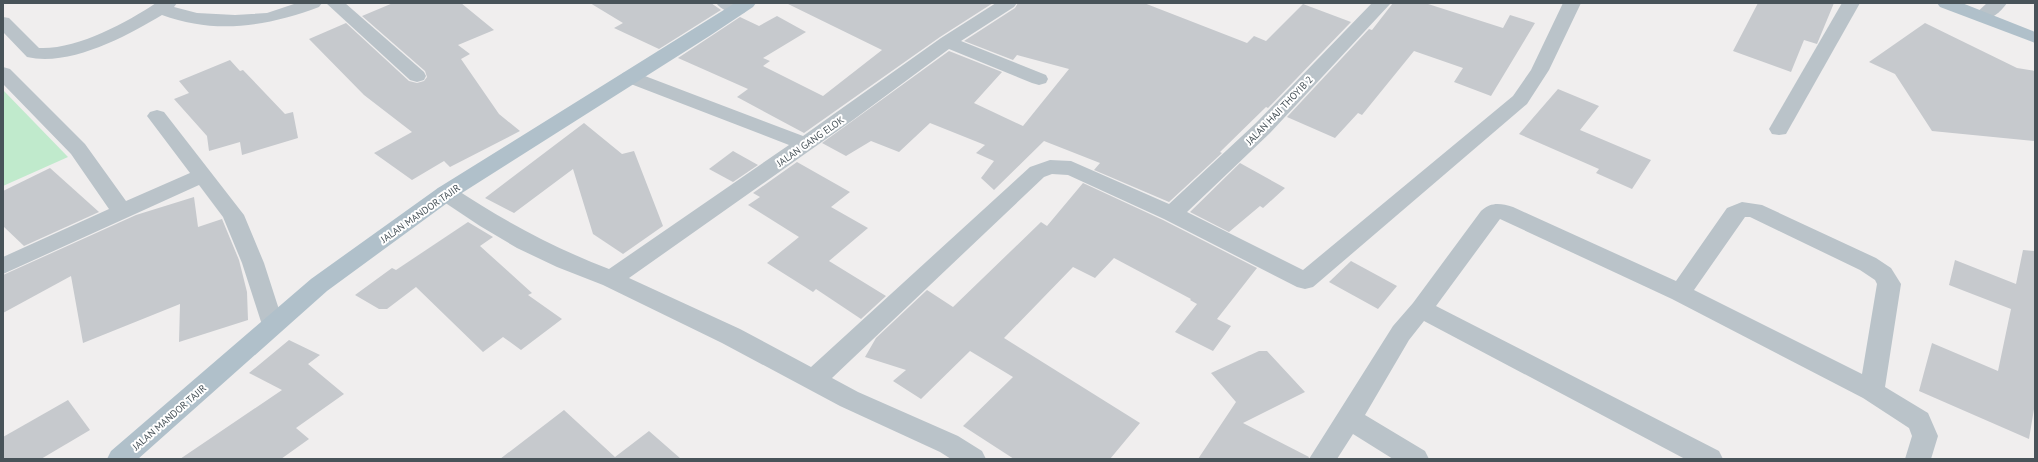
<svg xmlns="http://www.w3.org/2000/svg" width="2038" height="462" font-family="'PT Sans',sans-serif">
<rect width="100%" height="100%" fill="#f0eeee"/>
<!-- green -->
<path fill="#c0eacc" d="M 3,90 L 68,157 L 3,186 Z"/>
<!-- building -->
<g fill="#c6c9cd">
<path d="M 393,3 L 461,3 L 494,30 L 458,45 L 470,54 L 461,59 L 499,114 L 520,131 L 450,167 L 444,161 L 412,180 L 374,153 L 412,132 L 364,95 L 309,39 L 346,23 L 409,81 L 417,83 L 424,81 L 427,77 L 425,71 L 362,16 Z"/>
<path d="M 590,3 L 711,3 L 721,10 L 659,49 L 614,28 L 623,23 Z"/>
<path d="M 786,3 L 993,3 L 940,37 L 804,133 L 737,97 L 748,89 L 678,58 L 740,17 L 759,26 L 777,16 L 806,32 L 763,58 L 770,61 L 763,66 L 823,96 L 882,50 Z"/>
<path d="M 1018,3 L 1144,3 L 1247,43 L 1254,36 L 1266,41 L 1303,4 L 1351,22 L 1268,108 L 1266,107 L 1220,152 L 1222,153 L 1169,202 L 1094,170 L 1100,163 L 1044,141 L 994,190 L 981,178 L 994,161 L 976,153 L 985,145 L 930,123 L 899,152 L 871,141 L 846,156 L 822,143 L 949,51 L 1002,72 L 974,103 L 1023,126 L 1069,69 L 1017,55 L 1013,60 L 964,41 L 1015,8 Z"/>
<path d="M 1393,3 L 1425,3 L 1503,28 L 1510,15 L 1535,23 L 1491,96 L 1454,82 L 1463,68 L 1414,51 L 1362,115 L 1358,113 L 1335,138 L 1287,117 L 1369,29 L 1372,30 Z"/>
<path d="M 1758,3 L 1834,3 L 1817,44 L 1804,40 L 1791,72 L 1733,51 Z"/>
<path d="M 1925,23 L 2017,68 L 2035,71 L 2035,141 L 1932,131 L 1895,74 L 1869,62 Z"/>
<path d="M 230,60 L 240,71 L 243,70 L 285,114 L 293,112 L 298,138 L 242,155 L 240,142 L 209,151 L 207,136 L 174,99 L 189,93 L 179,81 Z"/>
<path d="M 1558,89 L 1599,106 L 1580,130 L 1651,160 L 1632,189 L 1596,173 L 1599,169 L 1519,134 Z"/>
<path d="M 584,123 L 622,154 L 634,151 L 663,226 L 623,254 L 593,234 L 573,169 L 514,213 L 485,198 Z"/>
<path d="M 733,151 L 758,165 L 733,182 L 709,169 Z"/>
<path d="M 797,162 L 850,192 L 831,207 L 868,228 L 829,261 L 886,296 L 861,319 L 816,289 L 813,292 L 767,263 L 799,237 L 748,205 L 760,197 L 753,193 Z"/>
<path d="M 1240,163 L 1285,188 L 1263,208 L 1260,206 L 1229,232 L 1190,212 Z"/>
<path d="M 50,168 L 99,212 L 24,246 L 3,226 L 3,191 Z"/>
<path d="M 1083,183 L 1163,220 L 1257,268 L 1217,319 L 1231,326 L 1213,351 L 1175,332 L 1197,304 L 1190,300 L 1191,299 L 1114,258 L 1095,278 L 1073,267 L 1004,338 L 1140,423 L 1110,459 L 1014,459 L 963,426 L 1013,377 L 970,351 L 921,399 L 893,381 L 906,370 L 865,357 L 876,338 L 927,290 L 953,307 L 1041,222 L 1047,226 Z"/>
<path d="M 194,197 L 198,227 L 222,219 L 239,260 L 247,292 L 248,320 L 179,342 L 180,304 L 83,343 L 71,276 L 3,313 L 3,275 L 136,215 Z"/>
<path d="M 468,222 L 493,237 L 480,246 L 532,293 L 528,295 L 562,319 L 521,350 L 503,337 L 483,352 L 416,287 L 387,309 L 379,309 L 355,295 L 392,268 L 396,270 Z"/>
<path d="M 2023,250 L 2035,251 L 2035,403 L 2029,439 L 1919,391 L 1932,343 L 1998,371 L 2011,309 L 1949,285 L 1955,260 L 2016,284 Z"/>
<path d="M 1351,261 L 1397,286 L 1378,309 L 1329,282 Z"/>
<path d="M 289,340 L 320,355 L 308,364 L 344,394 L 296,428 L 309,439 L 281,459 L 180,459 L 282,390 L 249,373 Z"/>
<path d="M 1259,351 L 1267,351 L 1305,392 L 1243,423 L 1309,457 L 1308,459 L 1198,459 L 1236,402 L 1211,373 Z"/>
<path d="M 68,400 L 90,430 L 41,459 L 3,459 L 3,437 Z"/>
<path d="M 564,410 L 615,457 L 649,431 L 681,459 L 500,459 Z"/>
</g>
<g fill="none" stroke-linecap="round" stroke-linejoin="round">
<!-- minor -->
<g fill="#bac3c9" fill-rule="evenodd">
<path d="M 156,3 L 177,3 L 174,7 L 197,13 L 235,15 L 267,13 L 297,3 L 322,3 L 319,7 C 268,26 216,35 162,15 C 127,36 70,67 27,57 L 3,32 L 3,17 L 9,18 L 39,48 C 76,50 126,23 156,3 Z"/>
<path d="M 326,3 L 345,3 L 424,72 L 426,76 L 424,80 L 417,82 L 410,80 Z"/>
<path d="M 716,3 L 739,3 L 747,9 L 744,13 C 735,15 722,11 716,3 Z"/>
<path d="M 996,3 L 1017,3 L 1014,7 L 961,41 L 1046,75 L 1048,79 L 1046,83 L 1039,85 L 1032,83 L 949,49 L 853,120 L 629,278 L 740,329 L 811,367 L 1030,167 L 1050,160 L 1071,161 L 1169,204 L 1256,123 L 1372,3 L 1391,3 L 1270,133 L 1187,212 L 1303,270 L 1513,96 L 1531,70 L 1563,3 L 1581,3 L 1549,70 L 1527,104 L 1313,287 L 1305,289 L 1297,287 L 1164,219 L 1068,175 L 1052,174 L 1044,177 L 832,378 L 858,392 L 958,436 L 982,451 L 986,459 L 951,459 L 940,452 L 840,406 L 722,343 L 603,285 L 557,267 L 517,248 L 480,226 L 438,198 L 435,193 L 438,188 L 446,186 L 454,188 C 504,221 552,247 609,269 L 789,145 L 623,81 L 621,77 L 623,73 L 630,71 L 637,73 L 803,136 L 941,38 Z"/>
<path d="M 1842,3 L 1860,3 L 1786,134 L 1779,135 L 1772,134 L 1769,129 Z"/>
<path d="M 1987,3 L 2007,3 C 2000,13 1988,23 1976,20 L 1973,16 Z"/>
<path d="M 3,67 L 10,69 L 85,144 L 126,201 L 190,173 L 147,116 L 150,112 L 157,110 L 164,112 L 244,215 L 264,263 L 284,325 L 280,331 L 272,334 L 264,331 L 242,263 L 223,217 L 199,185 L 3,274 L 3,257 L 109,209 L 71,154 L 3,84 Z"/>
<path d="M 1742,202 L 1762,205 L 1876,258 L 1891,268 L 1901,284 L 1885,387 L 1928,413 L 1938,436 L 1931,459 L 1905,459 L 1912,436 L 1909,428 L 1863,398 L 1672,299 L 1500,219 L 1436,306 L 1719,451 L 1723,459 L 1685,459 L 1424,321 L 1409,340 L 1365,415 L 1425,451 L 1429,459 L 1393,459 L 1353,434 L 1337,459 L 1309,459 L 1393,326 L 1413,303 L 1481,211 C 1491,202 1500,203 1513,207 L 1676,281 L 1727,208 ZM 1745,217 L 1750,217 L 1860,270 L 1875,280 L 1877,284 L 1862,374 L 1694,290 Z"/>
</g>
<!-- major -->
<g fill="#b0c0ca" fill-rule="evenodd">
<path d="M 735,3 L 756,3 L 753,7 L 711,35 L 454,198 L 327,291 L 138,459 L 107,459 L 111,451 L 311,279 L 438,188 Z"/>
<path d="M 1937,3 L 1962,3 L 2035,32 L 2035,43 L 1940,7 Z"/>
</g>
</g>
<g text-anchor="middle" stroke-width="4" stroke-linejoin="round" paint-order="stroke">
<!-- street labels -->
<g font-size="10" fill="#485359" stroke="#fff">
<text transform="translate(1279 110) rotate(-46)" y="4">JALAN HAJI THOYIB 2</text>
<text transform="translate(810 141) rotate(-35)" y="4">JALAN GANG ELOK</text>
<text transform="translate(420 213) rotate(-35)" y="4">JALAN MANDOR TAJIR</text>
<text transform="translate(169 417) rotate(-41)" y="4">JALAN MANDOR TAJIR</text>
</g>
</g>
<!-- border -->
<rect width="2038" height="462" fill="none" stroke="#485359" stroke-width="8"/>
</svg>
